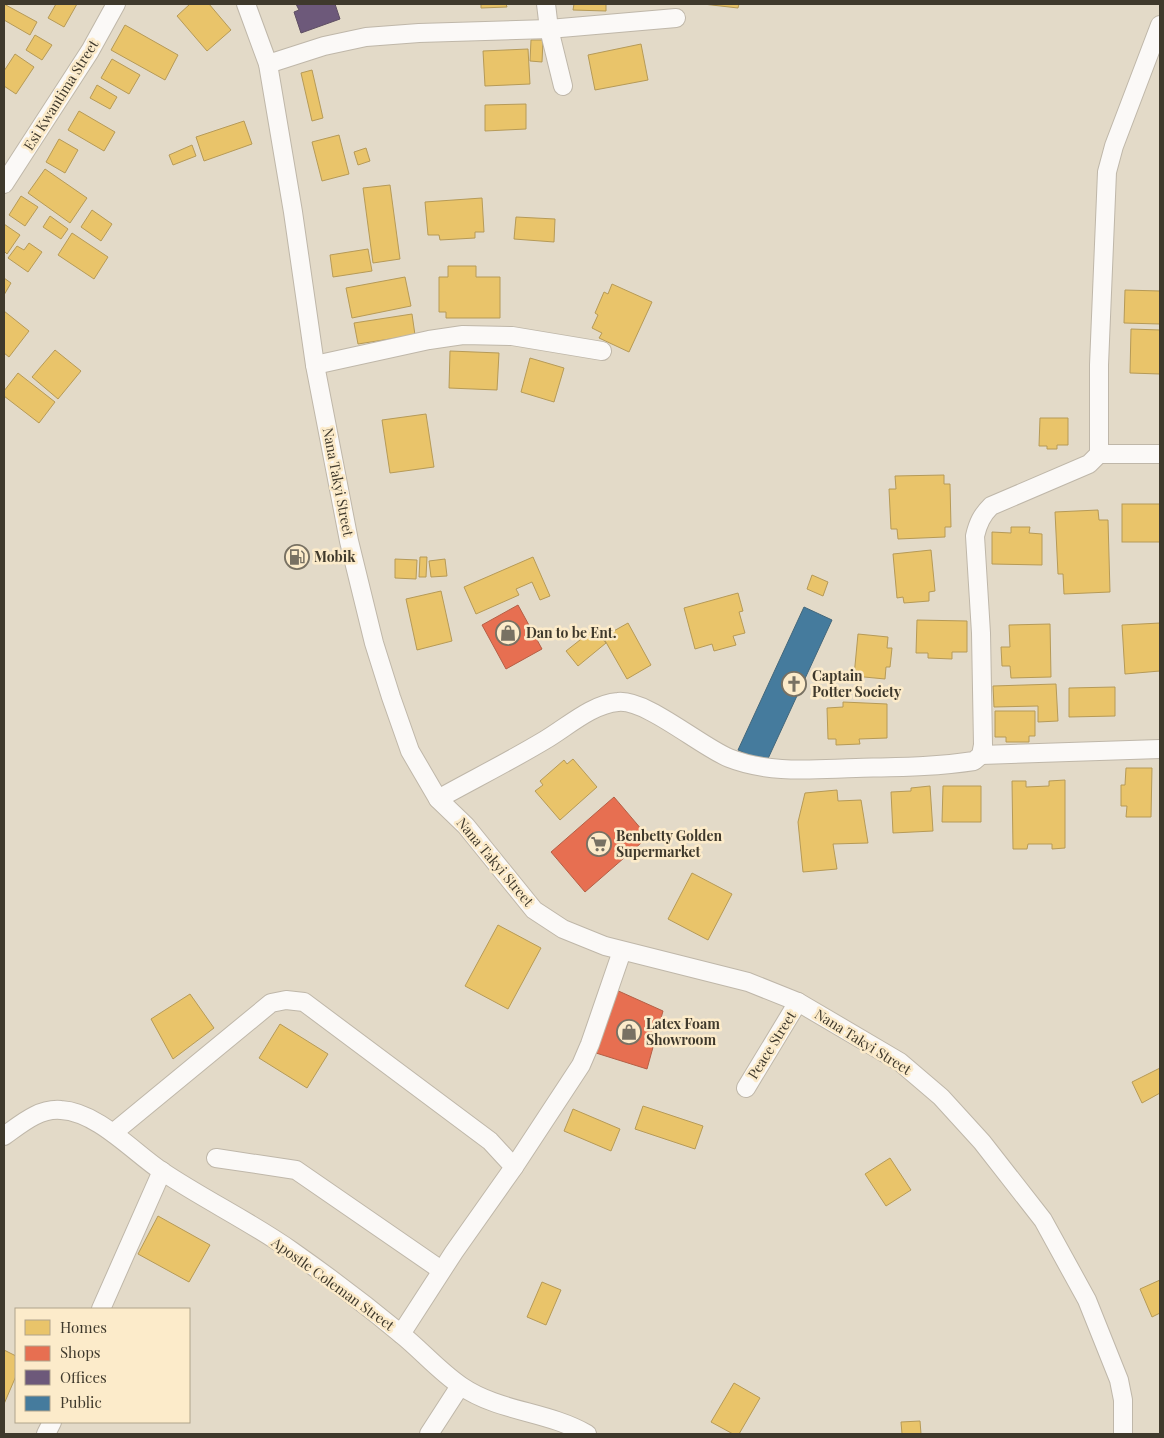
<svg xmlns="http://www.w3.org/2000/svg" width="1164" height="1438" font-family="'Playfair Display',serif">
<rect width="100%" height="100%" fill="#e3dac8"/>
<!-- homes -->
<g fill="#e9c46a" stroke="#b69a57">
<path d="M 4,4 L 37,22 L 30,35 L 4,20 Z"/>
<path d="M 56,4 L 77,4 L 64,27 L 48,18 Z"/>
<path d="M 190,4 L 209,4 L 231,30 L 207,51 L 177,16 Z"/>
<path d="M 481,4 L 506,4 L 507,7 L 481,8 Z"/>
<path d="M 574,4 L 606,4 L 606,11 L 573,10 Z"/>
<path d="M 703,4 L 739,4 L 738,8 Z"/>
<path d="M 125,25 L 178,55 L 165,80 L 111,50 Z"/>
<path d="M 35,35 L 52,45 L 42,60 L 26,50 Z"/>
<path d="M 531,40 L 543,40 L 542,62 L 530,61 Z"/>
<path d="M 641,44 L 648,80 L 595,90 L 588,55 Z"/>
<path d="M 528,49 L 530,84 L 485,86 L 483,51 Z"/>
<path d="M 15,54 L 34,67 L 16,94 L 4,86 L 4,71 Z"/>
<path d="M 112,59 L 140,75 L 129,94 L 101,78 Z"/>
<path d="M 312,70 L 323,118 L 312,121 L 301,73 Z"/>
<path d="M 97,85 L 117,97 L 110,109 L 90,98 Z"/>
<path d="M 526,104 L 526,129 L 485,131 L 485,105 Z"/>
<path d="M 79,111 L 115,132 L 104,151 L 68,130 Z"/>
<path d="M 244,121 L 252,144 L 204,161 L 196,137 Z"/>
<path d="M 339,135 L 349,174 L 322,181 L 312,142 Z"/>
<path d="M 59,139 L 78,150 L 65,173 L 46,162 Z"/>
<path d="M 192,145 L 196,156 L 173,165 L 169,155 Z"/>
<path d="M 366,148 L 370,161 L 358,165 L 354,152 Z"/>
<path d="M 45,169 L 87,198 L 70,223 L 28,193 Z"/>
<path d="M 390,185 L 400,259 L 373,263 L 363,188 Z"/>
<path d="M 21,196 L 38,207 L 25,226 L 9,215 Z"/>
<path d="M 482,198 L 484,232 L 475,232 L 475,238 L 440,240 L 439,235 L 428,235 L 425,202 Z"/>
<path d="M 92,210 L 112,224 L 101,241 L 81,227 Z"/>
<path d="M 50,216 L 68,229 L 61,239 L 43,227 Z"/>
<path d="M 516,217 L 555,219 L 554,242 L 514,239 Z"/>
<path d="M 4,224 L 20,235 L 7,254 L 4,251 Z"/>
<path d="M 72,233 L 108,257 L 94,279 L 58,255 Z"/>
<path d="M 29,243 L 42,252 L 28,272 L 8,258 L 17,246 L 24,250 Z"/>
<path d="M 368,249 L 372,271 L 333,277 L 330,255 Z"/>
<path d="M 448,266 L 476,266 L 476,277 L 500,277 L 500,318 L 446,318 L 446,312 L 439,312 L 439,277 L 448,277 Z"/>
<path d="M 405,277 L 411,306 L 352,318 L 346,288 Z"/>
<path d="M 4,278 L 11,283 L 4,295 Z"/>
<path d="M 612,284 L 652,302 L 629,352 L 599,338 L 602,333 L 592,328 L 598,315 L 595,313 L 604,292 L 608,294 Z"/>
<path d="M 1125,290 L 1160,291 L 1160,324 L 1124,323 Z"/>
<path d="M 4,311 L 29,331 L 9,357 L 4,353 Z"/>
<path d="M 412,314 L 415,335 L 358,344 L 354,323 Z"/>
<path d="M 1131,329 L 1160,330 L 1160,374 L 1130,373 Z"/>
<path d="M 55,350 L 81,371 L 58,399 L 32,377 Z"/>
<path d="M 450,351 L 499,353 L 497,390 L 449,388 Z"/>
<path d="M 530,358 L 564,368 L 554,402 L 521,392 Z"/>
<path d="M 18,373 L 55,402 L 39,423 L 4,396 L 4,391 Z"/>
<path d="M 426,414 L 434,467 L 390,473 L 382,420 Z"/>
<path d="M 1040,418 L 1068,418 L 1068,445 L 1057,445 L 1057,449 L 1047,449 L 1047,446 L 1039,446 Z"/>
<path d="M 944,475 L 944,484 L 950,484 L 951,527 L 945,527 L 945,537 L 898,539 L 897,529 L 891,529 L 889,489 L 896,489 L 895,476 Z"/>
<rect x="1122" y="504" width="38" height="38"/>
<path d="M 1098,510 L 1099,520 L 1108,520 L 1110,592 L 1064,594 L 1063,574 L 1058,574 L 1055,512 Z"/>
<path d="M 1011,527 L 1030,527 L 1029,533 L 1042,534 L 1042,565 L 992,564 L 992,532 L 1011,533 Z"/>
<path d="M 931,550 L 935,591 L 929,592 L 929,601 L 904,603 L 903,597 L 897,598 L 893,554 Z"/>
<path d="M 420,557 L 427,557 L 426,577 L 419,577 Z"/>
<path d="M 533,557 L 550,596 L 540,600 L 532,582 L 516,589 L 519,595 L 476,614 L 464,587 Z"/>
<path d="M 395,559 L 417,560 L 416,579 L 395,578 Z"/>
<path d="M 445,559 L 447,576 L 431,577 L 429,561 Z"/>
<path d="M 812,575 L 828,582 L 823,596 L 807,589 Z"/>
<path d="M 441,591 L 452,641 L 417,650 L 406,599 Z"/>
<path d="M 738,593 L 743,611 L 739,612 L 745,633 L 733,636 L 736,645 L 714,651 L 712,644 L 695,649 L 684,608 Z"/>
<path d="M 917,620 L 967,621 L 967,652 L 952,652 L 952,659 L 928,658 L 928,653 L 916,653 Z"/>
<path d="M 628,623 L 651,665 L 627,679 L 603,637 Z"/>
<path d="M 1160,623 L 1160,671 L 1125,674 L 1122,625 Z"/>
<path d="M 1050,624 L 1051,677 L 1011,678 L 1010,666 L 1002,666 L 1001,647 L 1010,647 L 1009,625 Z"/>
<path d="M 594,629 L 606,643 L 578,666 L 566,651 Z"/>
<path d="M 858,634 L 888,637 L 887,648 L 892,648 L 890,667 L 886,667 L 885,679 L 854,676 Z"/>
<path d="M 1056,684 L 1058,721 L 1038,722 L 1038,706 L 994,707 L 993,686 Z"/>
<path d="M 1115,687 L 1115,716 L 1069,717 L 1069,688 Z"/>
<path d="M 843,702 L 887,704 L 887,738 L 859,739 L 860,744 L 836,745 L 836,739 L 828,739 L 827,708 L 843,707 Z"/>
<path d="M 995,711 L 1035,711 L 1035,736 L 1029,736 L 1029,742 L 1006,742 L 1006,737 L 995,737 Z"/>
<path d="M 573,759 L 597,787 L 560,820 L 535,791 L 543,785 L 540,781 L 564,760 L 567,764 Z"/>
<path d="M 1126,768 L 1152,768 L 1151,817 L 1126,817 L 1127,806 L 1121,806 L 1121,785 L 1125,785 Z"/>
<path d="M 1065,780 L 1065,848 L 1052,849 L 1052,844 L 1028,844 L 1027,849 L 1013,849 L 1012,781 L 1026,781 L 1026,787 L 1049,786 L 1049,781 Z"/>
<path d="M 930,786 L 933,831 L 893,833 L 891,792 L 911,791 L 911,788 Z"/>
<path d="M 943,786 L 981,786 L 981,822 L 942,822 Z"/>
<path d="M 837,790 L 838,801 L 861,800 L 868,843 L 833,844 L 837,869 L 803,872 L 798,822 L 805,793 Z"/>
<path d="M 692,873 L 732,894 L 708,940 L 668,919 Z"/>
<path d="M 498,925 L 541,948 L 508,1009 L 465,986 Z"/>
<path d="M 190,994 L 214,1028 L 173,1059 L 151,1019 Z"/>
<path d="M 280,1024 L 328,1054 L 307,1088 L 259,1058 Z"/>
<path d="M 1160,1068 L 1160,1093 L 1142,1103 L 1132,1082 Z"/>
<path d="M 643,1106 L 703,1126 L 695,1149 L 635,1129 Z"/>
<path d="M 573,1109 L 620,1129 L 611,1151 L 564,1131 Z"/>
<path d="M 890,1158 L 911,1190 L 886,1206 L 865,1174 Z"/>
<path d="M 158,1216 L 210,1245 L 189,1282 L 138,1254 Z"/>
<path d="M 1160,1280 L 1160,1313 L 1152,1317 L 1140,1289 Z"/>
<path d="M 542,1282 L 561,1290 L 546,1325 L 527,1317 Z"/>
<path d="M 4,1350 L 16,1356 L 16,1376 L 4,1404 Z"/>
<path d="M 734,1383 L 760,1398 L 739,1434 L 733,1434 L 711,1422 Z"/>
<path d="M 920,1421 L 921,1434 L 902,1434 L 901,1422 Z"/>
</g>
<!-- shops -->
<g fill="#e76f51" stroke="#b55f46">
<path d="M 518,605 L 542,649 L 506,669 L 482,625 Z"/>
<path d="M 614,797 L 648,837 L 585,892 L 551,852 Z"/>
<path d="M 614,989 L 663,1011 L 647,1069 L 596,1053 Z"/>
</g>
<!-- offices -->
<path fill="#6d597a" stroke="#5f4f63" d="M 296,4 L 335,4 L 340,19 L 301,33 L 294,12 L 299,10 Z"/>
<!-- public -->
<path fill="#457b9d" stroke="#43677b" d="M 804,607 L 832,620 L 766,763 L 738,750 Z"/>
<g fill="none" stroke-linecap="round" stroke-linejoin="round">
<defs>
<g id="minor">
<path d="M 246,4 L 268,64 L 293,212 L 315,365 L 349,541 L 374,643 L 391,697 L 410,751 L 438,799 L 466,826 L 534,910 L 563,929 L 605,946 L 748,982 L 798,1002 L 900,1062 L 941,1097 L 982,1142 L 1043,1220 L 1087,1300 L 1119,1380 L 1123,1400 L 1123,1434"/>
<path d="M 546,4 L 549,29 L 563,86"/>
<path d="M 268,64 L 324,46 L 366,37 L 419,33 L 549,29 L 676,18"/>
<path d="M 4,184 L 90,51 L 116,4"/>
<path d="M 315,365 L 429,340 L 463,335 L 512,336 L 602,351"/>
<path d="M 1099,454 L 1160,454"/>
<path d="M 981,755 L 1160,749"/>
<path d="M 438,799 C 474,779 510,761 545,740 C 567,727 592,704 618,702 C 646,699 700,746 729,758 C 769,774 814,769 856,768 C 895,767 935,767 974,761 L 981,755 L 983,745 L 981,633 L 975,536 C 978,523 982,515 991,506 L 1089,464 L 1099,454 L 1099,365 L 1107,172 L 1114,146 L 1160,25"/>
<path d="M 746,1088 L 798,1002"/>
<path d="M 113,1133 L 271,1003 L 286,1000 L 304,1002 L 490,1141 L 514,1167 L 454,1252 L 401,1334"/>
<path d="M 4,1136 C 21,1124 39,1108 61,1110 C 98,1112 134,1153 163,1172 C 205,1200 251,1222 292,1251 C 329,1277 366,1305 401,1334 C 421,1350 439,1371 461,1386 C 499,1412 547,1411 587,1434"/>
<path d="M 216,1158 L 296,1170 L 441,1270"/>
<path d="M 514,1167 L 581,1065 L 590,1044 L 622,951"/>
<path d="M 101,1309 L 162,1171"/>
<path d="M 46,1434 L 52,1422"/>
<path d="M 429,1434 L 460,1386"/>
</g>
</defs>
<!-- minor casing -->
<use href="#minor" stroke="#bfb7a9" stroke-width="20"/>
<!-- minor -->
<use href="#minor" stroke="#fbf9f7" stroke-width="18"/>
</g>
<!-- icons -->
<defs>
<symbol id="fuel-ring" viewBox="-11 -11 22 22"><circle r="9.5" fill="#fcebca" stroke="#787163" stroke-width="1.5"/><path d="M-5.5-6h7V0h2V4h1.3V-2.5L3-4.5l.8-.8L6-3V5H2.5V1h-1V6h-7ZM-4.2-4.7v3.2H.2V-4.7Z" fill="#787163"/></symbol>
<symbol id="shop-ring" viewBox="-11 -11 22 22"><circle r="9.5" fill="#fcebca" stroke="#787163" stroke-width="1.5"/><path d="M-5-2.5h2.3a2.7 3.5 0 0 1 5.4 0H5L5.5 6h-11ZM-1.5-2.5h3a1.5 2.3 0 0 0-3 0Z" fill="#787163"/></symbol>
<symbol id="church-ring" viewBox="-11 -11 22 22"><circle r="9.5" fill="#fcebca" stroke="#787163" stroke-width="1.5"/><path d="M-1.2-6h2.4v3.5h3.3v2.4h-3.3V6h-2.4V-.1h-3.3v-2.4h3.3Z" fill="#787163"/></symbol>
<symbol id="supermarket-ring" viewBox="-11 -11 22 22"><circle r="9.5" fill="#fcebca" stroke="#787163" stroke-width="1.5"/><path d="M-6-5.5h2.5l.6 2H6L4.5 2H-2.5L-4.4-4H-6ZM-1.5 3.2a1.3 1.3 0 1 0 .1 0ZM3 3.2a1.3 1.3 0 1 0 .1 0Z" fill="#787163"/></symbol>
</defs>
<g fill-rule="evenodd">
<use href="#fuel-ring" x="283" y="543" width="28" height="28"/>
<use href="#shop-ring" x="494" y="619" width="28" height="28"/>
<use href="#church-ring" x="780" y="670" width="28" height="28"/>
<use href="#supermarket-ring" x="585" y="830" width="28" height="28"/>
<use href="#shop-ring" x="615" y="1018" width="28" height="28"/>
</g>
<g text-anchor="middle" stroke-width="5" stroke-linejoin="round" paint-order="stroke">
<!-- street labels -->
<g font-size="14" fill="#3f392c" stroke="#fcebca">
<text transform="translate(61 95) rotate(-58)" y="5">Esi Kwantima Street</text>
<text transform="translate(338 482) rotate(79)" y="5">Nana Takyi Street</text>
<text transform="translate(495 862) rotate(50)" y="5">Nana Takyi Street</text>
<text transform="translate(863 1042) rotate(32)" y="5">Nana Takyi Street</text>
<text transform="translate(772 1045) rotate(-58)" y="5">Peace Street</text>
<text transform="translate(333 1284) rotate(36)" y="5">Apostle Coleman Street</text>
</g>
<!-- poi labels -->
<g font-size="14" font-weight="bold" fill="#3f392c" stroke="#fcebca" text-anchor="start">
<text x="314" y="562">Mobik</text>
<text x="526" y="638">Dan to be Ent.</text>
<text x="812" y="681">Captain<tspan x="812" dy="16">Potter Society</tspan></text>
<text x="616" y="841">Benbetty Golden<tspan x="616" dy="16">Supermarket</tspan></text>
<text x="646" y="1029">Latex Foam<tspan x="646" dy="16">Showroom</tspan></text>
</g>
</g>
<!-- border -->
<rect width="1164" height="1438" fill="none" stroke="#3f392c" stroke-width="10"/>
<!-- legend -->
<rect x="15" y="1308" width="175" height="115" fill="#fcebca" stroke="#b0a48b"/>
<rect x="25" y="1320" width="25" height="15" fill="#e9c46a" stroke="#b0a48b"/>
<text x="60" y="1333" font-size="15" fill="#3f392c">Homes</text>
<rect x="25" y="1346" width="25" height="15" fill="#e76f51" stroke="#b0a48b"/>
<text x="60" y="1358" font-size="15" fill="#3f392c">Shops</text>
<rect x="25" y="1370" width="25" height="15" fill="#6d597a" stroke="#b0a48b"/>
<text x="60" y="1383" font-size="15" fill="#3f392c">Offices</text>
<rect x="25" y="1396" width="25" height="15" fill="#457b9d" stroke="#b0a48b"/>
<text x="60" y="1408" font-size="15" fill="#3f392c">Public</text>
</svg>
